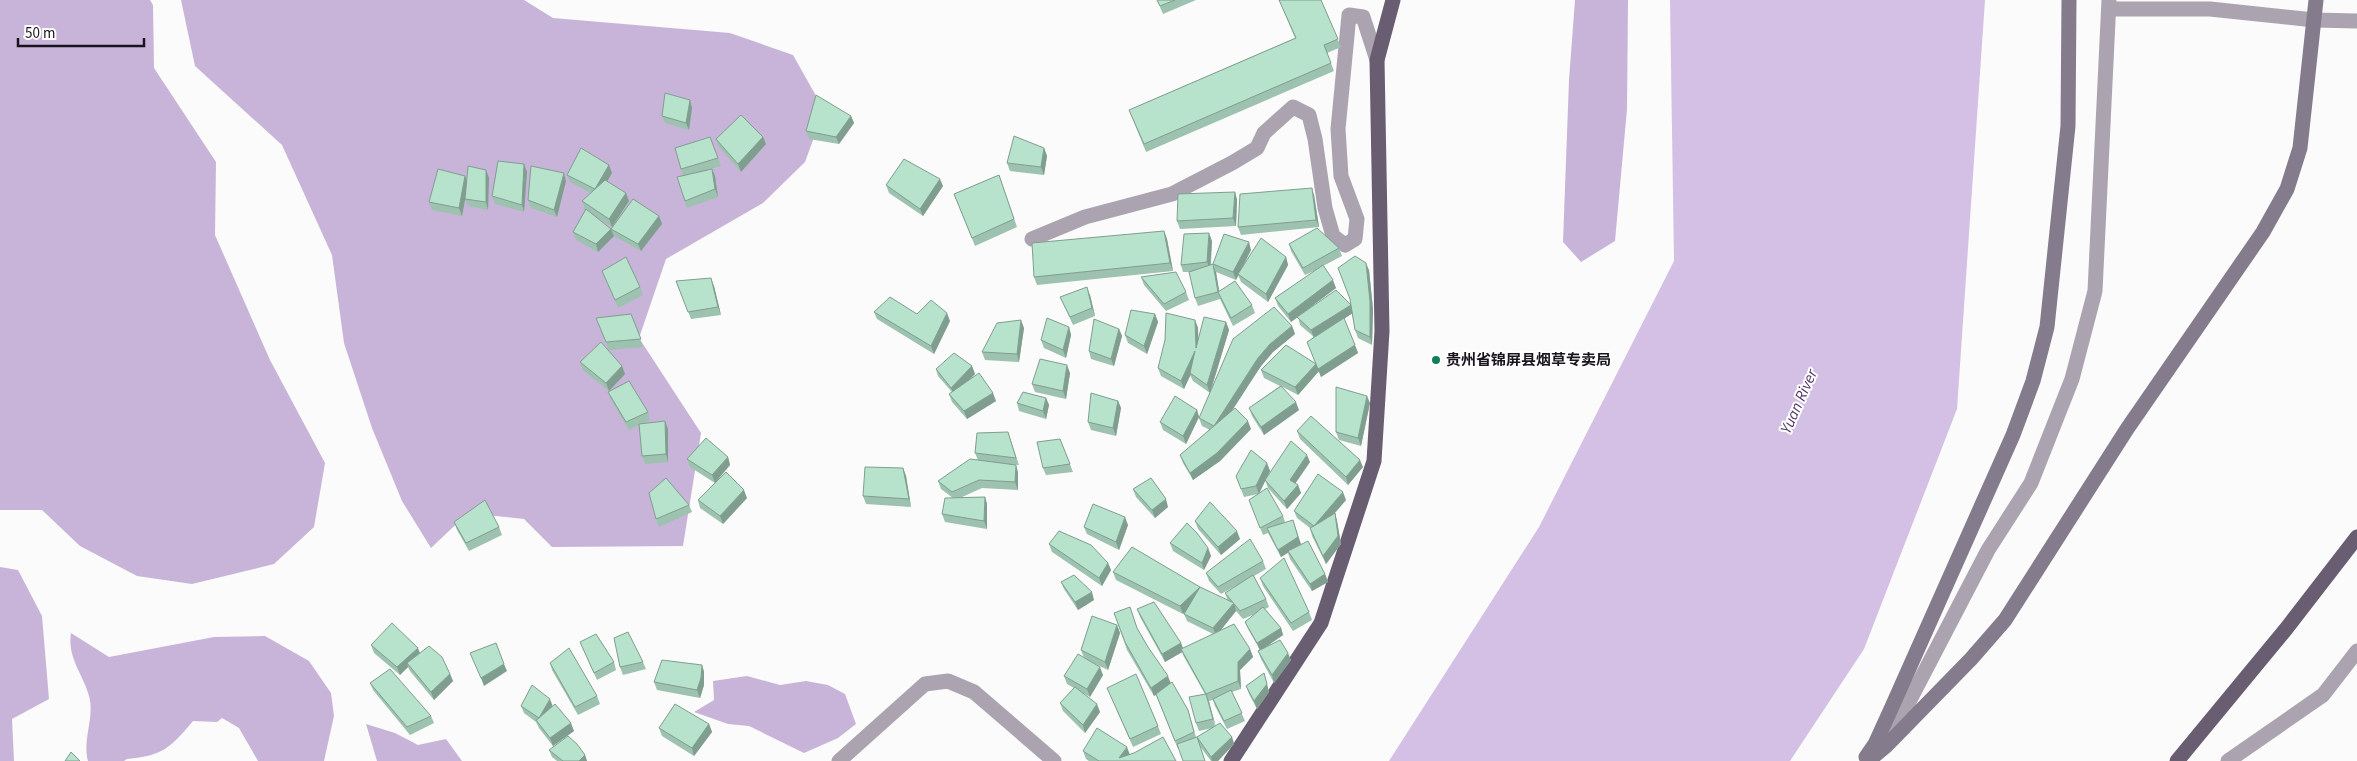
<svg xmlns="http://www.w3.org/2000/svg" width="2357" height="761" font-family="'Source Sans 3','Noto Sans SC',sans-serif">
<rect width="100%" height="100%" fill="#fbfbfb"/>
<!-- forest -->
<g fill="#c8b4d8">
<path d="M 0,0 L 150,0 L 153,5 L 154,68 L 216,162 L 215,235 L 270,360 L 325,463 L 314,527 L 274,564 L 192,584 L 137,576 L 80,546 L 42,510 L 0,510 Z"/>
<path d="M 181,0 L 524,0 L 553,18 L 730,33 L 793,55 L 824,110 L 805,162 L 763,203 L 666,259 L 639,338 L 701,433 L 683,546 L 552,547 L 524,519 L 468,513 L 431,548 L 402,501 L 372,428 L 344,343 L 332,255 L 282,145 L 195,66 Z"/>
<path d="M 1575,0 L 1628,0 L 1627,109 L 1615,241 L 1581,262 L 1563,242 L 1569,80 Z"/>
<path d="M 0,567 L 18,570 L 42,616 L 49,699 L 12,719 L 14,761 L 0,761 Z"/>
<path d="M 71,633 L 109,657 L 214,637 L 265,636 L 309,661 L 331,693 L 334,716 L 324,761 L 258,761 L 239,728 L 222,718 L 217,722 L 193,721 C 171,747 163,756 127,759 L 124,761 L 88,761 C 82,740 95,717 89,696 C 83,674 67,658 71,633 Z"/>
<path d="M 747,676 L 780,685 L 806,681 L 828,685 L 845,694 L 856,724 L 838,738 L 804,753 L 749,726 L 728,724 L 694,712 L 714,700 L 713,681 Z"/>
<path d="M 366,724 L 395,733 L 418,745 L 446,739 L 462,761 L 377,761 Z"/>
</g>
<!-- water -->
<path fill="#d4c0e4" d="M 1670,0 L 1985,0 L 1957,409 L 1864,649 L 1790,761 L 1389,761 L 1539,527 L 1674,261 Z"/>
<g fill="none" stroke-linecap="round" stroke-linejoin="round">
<!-- street -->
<g stroke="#aba4b0" stroke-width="15">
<path d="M 2110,9 L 2210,9 L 2314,20 L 2357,21"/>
<path d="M 1032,239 L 1085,217 L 1172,194 L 1232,163 L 1257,148 L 1264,133 L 1293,107 L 1309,115 L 1315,139 L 1325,208 L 1333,236 L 1345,245 L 1355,239 L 1357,219 L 1341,176 L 1338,129 L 1349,15 L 1363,17 L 1377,60"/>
<path d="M 1889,740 L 1988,550 L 2031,483 L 2072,379 L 2095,291 L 2109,0"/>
<path d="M 839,761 L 925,684 L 948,681 L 974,692 L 1054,761"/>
<path d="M 2228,761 L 2323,695 L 2357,651"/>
</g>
<!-- secondary -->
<g stroke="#847b8c" stroke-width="15">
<path d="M 1866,757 L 1875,744 L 1891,709 L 2013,435 L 2033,381 L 2047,327 L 2068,126 L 2069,0"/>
<path d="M 1868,761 L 1886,746 L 1971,659 L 2005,620 L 2127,429 L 2263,232 L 2287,189 L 2300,148 L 2316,0"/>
</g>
<!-- primary -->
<g stroke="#695d72" stroke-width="15">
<path d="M 1231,761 L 1321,623 L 1374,461 L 1382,331 L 1377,60 L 1393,0"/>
<path d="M 2177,761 L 2286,629 L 2357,537"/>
</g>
</g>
<!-- wall -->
<g fill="#9dc2af">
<path d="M 1157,0 L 1196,0 L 1163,14 Z"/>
<path d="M 1279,0 L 1321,0 L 1341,47 L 1327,53 L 1334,71 L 1146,152 L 1129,110 L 1295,38 Z"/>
<path d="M 690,100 L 692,108 L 689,130 L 665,123 L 662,116 Z"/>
<path d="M 851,116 L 854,123 L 839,144 L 809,139 L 806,131 Z"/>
<path d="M 763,137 L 766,144 L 741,172 L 719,147 L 716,139 Z"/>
<path d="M 1044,148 L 1047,156 L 1044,175 L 1010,171 L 1007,163 Z"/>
<path d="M 718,158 L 721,166 L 710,169 L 712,169 L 715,176 L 718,197 L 687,208 L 677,177 L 683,175 L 681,169 Z"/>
<path d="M 486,170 L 489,178 L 488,210 L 468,206 L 465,199 L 462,216 L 432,210 L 429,202 Z"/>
<path d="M 527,172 L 524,212 L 495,204 L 492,196 Z"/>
<path d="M 612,173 L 607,181 L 629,201 L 612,227 L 592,214 L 611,229 L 659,216 L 662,224 L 641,251 L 614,236 L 598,252 L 576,240 L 573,232 L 585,210 L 582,201 L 591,193 L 570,182 L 567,175 Z"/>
<path d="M 999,175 L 1017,227 L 975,246 L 954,194 Z"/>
<path d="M 566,181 L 557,217 L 531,208 L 528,200 Z"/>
<path d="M 886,185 L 943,186 L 923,216 L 889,193 Z"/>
<path d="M 1235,192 L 1237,200 L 1236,226 L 1180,229 L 1177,221 Z"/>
<path d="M 1314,195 L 1319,227 L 1241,235 L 1238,227 Z"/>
<path d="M 1164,231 L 1167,239 L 1173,271 L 1037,285 L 1034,277 Z"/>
<path d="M 1212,241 L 1211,265 L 1216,272 L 1219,291 L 1252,305 L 1255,313 L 1233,326 L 1220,299 L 1198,306 L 1195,298 L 1191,272 L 1183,272 L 1181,265 Z"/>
<path d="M 1289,244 L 1339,248 L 1342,256 L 1323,266 L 1336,288 L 1305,311 L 1351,305 L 1369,270 L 1373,309 L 1372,345 L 1358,338 L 1355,330 L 1352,313 L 1344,319 L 1358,353 L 1321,377 L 1318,369 L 1319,371 L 1298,395 L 1281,386 L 1299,410 L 1264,435 L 1252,416 L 1249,408 L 1280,386 L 1264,378 L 1261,370 L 1316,363 L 1307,342 L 1314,337 L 1300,325 L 1298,317 L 1291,322 L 1278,306 L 1275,298 L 1316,270 L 1305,275 L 1291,251 Z"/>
<path d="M 1251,250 L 1242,268 L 1286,257 L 1288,265 L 1268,302 L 1241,282 L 1238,275 L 1236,280 L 1216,272 L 1213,264 Z"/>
<path d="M 602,271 L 640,287 L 643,295 L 618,308 Z"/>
<path d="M 1141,277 L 1186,292 L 1189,300 L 1166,311 L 1144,285 Z"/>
<path d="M 676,281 L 714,286 L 721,315 L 691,319 Z"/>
<path d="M 1090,295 L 1095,316 L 1073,325 L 1060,297 Z"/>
<path d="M 874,312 L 917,314 L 950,321 L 934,354 L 877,319 Z"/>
<path d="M 631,314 L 643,347 L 609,350 L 596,318 Z"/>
<path d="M 1155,314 L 1158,322 L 1147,354 L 1128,343 L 1125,335 Z"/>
<path d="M 1195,320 L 1198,328 L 1198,340 L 1226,322 L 1229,330 L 1210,393 L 1193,381 L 1190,375 L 1184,389 L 1161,376 L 1158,368 Z"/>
<path d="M 1292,326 L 1295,334 L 1273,352 L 1261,366 L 1232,411 L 1251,429 L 1220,461 L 1193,480 L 1183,463 L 1180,455 L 1210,430 L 1202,426 L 1199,418 Z"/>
<path d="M 1069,327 L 1071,335 L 1066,358 L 1044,348 L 1041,340 Z"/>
<path d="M 1024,328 L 1019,362 L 985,360 L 982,352 Z"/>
<path d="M 1119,329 L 1122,336 L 1114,366 L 1091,359 L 1089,351 Z"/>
<path d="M 580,362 L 622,366 L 625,374 L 609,391 L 583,370 Z"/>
<path d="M 972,366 L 975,374 L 970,379 L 996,401 L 967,419 L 952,402 L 949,394 L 952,392 L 938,376 L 936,369 Z"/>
<path d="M 1070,373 L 1066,399 L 1035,392 L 1032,384 Z"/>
<path d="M 608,392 L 648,412 L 650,420 L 642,424 L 668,429 L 668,462 L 645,464 L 642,456 L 639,425 L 629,430 L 611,400 Z"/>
<path d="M 1046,398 L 1049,405 L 1046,419 L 1019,411 L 1017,403 Z"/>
<path d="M 1118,401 L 1121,408 L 1116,436 L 1091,430 L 1088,422 Z"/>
<path d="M 1370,403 L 1361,446 L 1339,440 L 1336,432 Z"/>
<path d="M 1197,410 L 1199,417 L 1186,444 L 1163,430 L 1160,422 Z"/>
<path d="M 1297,431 L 1363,467 L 1348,485 L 1300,439 Z"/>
<path d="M 1008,432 L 1019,465 L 1011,464 L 1016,465 L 1018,473 L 1018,490 L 982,488 L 960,498 L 985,497 L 987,504 L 987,529 L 945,522 L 942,514 L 953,498 L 941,489 L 938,481 L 978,460 L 975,453 Z"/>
<path d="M 1060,439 L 1073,472 L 1046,475 L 1043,468 Z"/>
<path d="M 728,457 L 730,465 L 716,481 L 747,498 L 723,524 L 700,508 L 698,500 L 715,483 L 690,467 L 687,459 Z"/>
<path d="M 1310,462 L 1295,483 L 1298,485 L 1301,493 L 1287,509 L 1268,488 L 1265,480 L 1259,493 L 1283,516 L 1285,522 L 1301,544 L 1325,574 L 1328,582 L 1312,591 L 1290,559 L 1288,553 L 1281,557 L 1268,533 L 1263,535 L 1249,500 L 1258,494 L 1244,497 L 1236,476 L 1267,463 L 1270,471 L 1265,480 Z"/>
<path d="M 903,468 L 906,476 L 911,507 L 866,504 L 863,496 Z"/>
<path d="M 1133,489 L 1168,507 L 1155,518 L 1136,497 Z"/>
<path d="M 1346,500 L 1335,513 L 1337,521 L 1341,544 L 1326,564 L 1312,536 L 1310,528 L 1297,518 L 1294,511 Z"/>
<path d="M 689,505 L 692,512 L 659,527 L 656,519 Z"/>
<path d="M 1195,521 L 1240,539 L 1221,555 L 1198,529 Z"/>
<path d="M 454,522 L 499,527 L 502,535 L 469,551 L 457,530 Z"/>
<path d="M 1128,525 L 1119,550 L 1087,534 L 1084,527 Z"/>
<path d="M 1170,543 L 1208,548 L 1211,556 L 1204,570 L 1173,551 Z"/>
<path d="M 1049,544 L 1108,563 L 1111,570 L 1102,586 L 1052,552 Z"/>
<path d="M 1263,561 L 1266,569 L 1254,576 L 1266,599 L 1269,607 L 1265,609 L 1281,628 L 1283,635 L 1263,649 L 1291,660 L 1274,683 L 1261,659 L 1258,651 L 1260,650 L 1248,629 L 1245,622 L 1255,614 L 1243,619 L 1236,611 L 1220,631 L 1250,649 L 1253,657 L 1240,670 L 1241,689 L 1232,692 L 1245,721 L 1227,729 L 1215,706 L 1213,700 L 1209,701 L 1215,726 L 1232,737 L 1234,744 L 1218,761 L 1211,761 L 1199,745 L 1197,737 L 1212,728 L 1199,731 L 1196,723 L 1205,694 L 1184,657 L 1182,652 L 1165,662 L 1140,617 L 1137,609 L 1181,643 L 1183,649 L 1213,634 L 1187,621 L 1184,614 L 1185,612 L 1183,614 L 1116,580 L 1113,572 L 1200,587 L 1228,601 L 1225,593 L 1241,583 L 1221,594 L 1209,581 L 1206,573 Z"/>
<path d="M 1260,578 L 1309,612 L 1312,620 L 1293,631 L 1263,586 Z"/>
<path d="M 1061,582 L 1094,600 L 1078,610 L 1064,589 Z"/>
<path d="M 1114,613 L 1138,630 L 1148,647 L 1188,710 L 1196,737 L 1178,749 L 1156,695 L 1154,696 L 1127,650 Z"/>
<path d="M 1117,625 L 1120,633 L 1108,670 L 1087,660 L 1103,675 L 1090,697 L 1083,693 L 1100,712 L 1085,733 L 1063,711 L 1060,703 L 1074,688 L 1067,684 L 1064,676 L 1084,658 L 1081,650 Z"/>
<path d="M 580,642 L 614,662 L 616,670 L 597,680 Z"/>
<path d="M 371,645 L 420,653 L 450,674 L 453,681 L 434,700 L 410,671 L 408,667 L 400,675 L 374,653 Z"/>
<path d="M 643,662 L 646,669 L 623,675 L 620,667 Z"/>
<path d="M 550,663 L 597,696 L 600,704 L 578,715 L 552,670 Z"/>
<path d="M 702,665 L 704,672 L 704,685 L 700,698 L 657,690 L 654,682 Z"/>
<path d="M 1264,673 L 1269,692 L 1257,709 L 1249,694 L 1246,686 Z"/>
<path d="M 370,683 L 431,716 L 434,723 L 410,735 L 373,690 Z"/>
<path d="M 1107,688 L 1158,726 L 1161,734 L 1133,747 Z"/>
<path d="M 521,706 L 553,706 L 574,731 L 553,746 L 539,728 L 536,722 L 524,713 Z"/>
<path d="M 709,724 L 712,732 L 694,756 L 662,736 L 659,728 Z"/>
<path d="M 549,750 L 585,755 L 587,761 L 557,761 L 552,757 Z"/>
<path d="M 1083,751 L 1130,755 L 1176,761 L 1089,761 L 1086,759 Z"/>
</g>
<!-- shaded-wall -->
<g fill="#809e8f">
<path d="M 690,100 L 692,108 L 689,130 L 686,123 Z"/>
<path d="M 851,116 L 854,123 L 839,144 L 836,137 Z"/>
<path d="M 763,137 L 766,144 L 741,172 L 738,164 Z"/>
<path d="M 1044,148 L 1047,156 L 1044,175 L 1041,167 Z"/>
<path d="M 524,164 L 527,172 L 524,212 L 522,205 Z"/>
<path d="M 609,165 L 612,173 L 598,197 L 595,189 Z"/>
<path d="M 712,169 L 715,176 L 718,197 L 715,189 Z"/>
<path d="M 486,170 L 489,178 L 488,210 L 486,202 Z"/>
<path d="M 564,173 L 566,181 L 557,217 L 554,210 Z"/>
<path d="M 465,176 L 468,184 L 462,216 L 459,208 Z"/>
<path d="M 940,179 L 943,186 L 923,216 L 920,209 Z"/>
<path d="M 1312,188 L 1314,195 L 1319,227 L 1316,220 Z"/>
<path d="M 1235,192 L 1237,200 L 1236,226 L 1233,218 Z"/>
<path d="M 626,193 L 629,201 L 612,227 L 609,219 Z"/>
<path d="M 659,216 L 662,224 L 641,251 L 638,244 Z"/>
<path d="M 611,229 L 614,236 L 598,252 L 596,244 Z"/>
<path d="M 1164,231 L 1167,239 L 1173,271 L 1170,263 Z"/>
<path d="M 1209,233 L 1212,241 L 1210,269 L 1207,262 Z"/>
<path d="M 1249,242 L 1251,250 L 1236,280 L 1233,272 Z"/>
<path d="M 1286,257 L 1288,265 L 1268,302 L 1266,294 Z"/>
<path d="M 1366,263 L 1369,270 L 1373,309 L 1372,345 L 1370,337 Z"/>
<path d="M 1213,264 L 1216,272 L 1220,296 L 1218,292 Z"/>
<path d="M 711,278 L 714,286 L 721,315 L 718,307 Z"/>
<path d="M 1333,280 L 1336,288 L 1291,322 L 1288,314 Z"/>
<path d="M 1087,287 L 1090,295 L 1095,316 L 1092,308 Z"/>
<path d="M 1351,305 L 1353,313 L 1314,338 L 1311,330 Z"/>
<path d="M 947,313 L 950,321 L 934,354 L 931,346 Z"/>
<path d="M 1155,314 L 1158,322 L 1147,354 L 1144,346 Z"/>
<path d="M 1021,320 L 1024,328 L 1019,362 L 1017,354 Z"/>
<path d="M 1195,320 L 1198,328 L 1199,355 L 1196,348 Z"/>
<path d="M 1226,322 L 1229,330 L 1210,393 L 1207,385 Z"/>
<path d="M 1292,326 L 1295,334 L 1273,352 L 1261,366 L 1217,433 L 1214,426 L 1258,358 L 1270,344 Z"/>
<path d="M 1069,327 L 1071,335 L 1066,358 L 1063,350 Z"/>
<path d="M 1119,329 L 1122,336 L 1114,366 L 1111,359 Z"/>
<path d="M 1355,345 L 1358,353 L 1321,377 L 1318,369 Z"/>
<path d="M 1195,351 L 1198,359 L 1184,389 L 1181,381 Z"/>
<path d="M 1316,364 L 1319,371 L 1298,395 L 1295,387 Z"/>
<path d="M 1067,365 L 1070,373 L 1066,399 L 1063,391 Z"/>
<path d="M 622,366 L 625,374 L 609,391 L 606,383 Z"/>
<path d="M 972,366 L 975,374 L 954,395 L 951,388 Z"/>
<path d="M 993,393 L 996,401 L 967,419 L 964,411 Z"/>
<path d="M 1367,396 L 1370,403 L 1361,446 L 1358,438 Z"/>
<path d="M 1046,398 L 1049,405 L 1046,419 L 1043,411 Z"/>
<path d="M 1118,401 L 1121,408 L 1116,436 L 1113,428 Z"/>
<path d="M 1296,402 L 1299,410 L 1264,435 L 1261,427 Z"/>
<path d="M 1197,410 L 1199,417 L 1186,444 L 1183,436 Z"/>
<path d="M 665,421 L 668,429 L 668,462 L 666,454 Z"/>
<path d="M 1248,421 L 1251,429 L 1220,461 L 1193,480 L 1190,473 Z"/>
<path d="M 1307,455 L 1310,462 L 1293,487 L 1290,480 Z"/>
<path d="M 728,457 L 730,465 L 715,483 L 712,475 Z"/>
<path d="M 1360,460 L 1363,467 L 1348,485 L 1346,477 Z"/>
<path d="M 1267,463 L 1270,471 L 1259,494 L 1256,486 Z"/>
<path d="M 1016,465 L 1018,473 L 1018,490 L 1015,482 Z"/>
<path d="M 903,468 L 906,476 L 911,507 L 909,499 Z"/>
<path d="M 1298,485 L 1301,493 L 1287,509 L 1284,501 Z"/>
<path d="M 744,490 L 747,498 L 723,524 L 720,516 Z"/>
<path d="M 1343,492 L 1346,500 L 1316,534 L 1314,526 Z"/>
<path d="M 985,497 L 987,504 L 987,529 L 984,521 Z"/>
<path d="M 1166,499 L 1168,507 L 1155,518 L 1152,510 Z"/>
<path d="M 1335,513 L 1337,521 L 1341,544 L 1326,564 L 1323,556 Z"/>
<path d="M 1125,517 L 1128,525 L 1119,550 L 1116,542 Z"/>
<path d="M 1293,520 L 1301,544 L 1281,557 L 1278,550 Z"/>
<path d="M 1237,531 L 1240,539 L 1221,555 L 1218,547 Z"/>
<path d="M 1208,548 L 1211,556 L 1204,570 L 1202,563 Z"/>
<path d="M 1108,563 L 1111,570 L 1102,586 L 1099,578 Z"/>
<path d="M 1325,574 L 1328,582 L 1312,591 L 1310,584 Z"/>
<path d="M 1200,587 L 1203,595 L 1183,614 L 1180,606 Z"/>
<path d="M 1092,592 L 1094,600 L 1078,610 L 1075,602 Z"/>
<path d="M 1234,603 L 1236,611 L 1216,636 L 1213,628 Z"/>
<path d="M 1117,625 L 1120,633 L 1108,670 L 1105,662 Z"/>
<path d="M 1281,628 L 1283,635 L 1260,651 L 1257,643 Z"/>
<path d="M 1181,643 L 1184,651 L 1165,662 L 1162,654 Z"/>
<path d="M 418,648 L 421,656 L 407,663 L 408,667 L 400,675 L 397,667 Z"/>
<path d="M 1250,649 L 1253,657 L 1240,670 L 1241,689 L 1238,681 L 1238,662 Z"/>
<path d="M 1288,653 L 1291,660 L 1274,683 L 1272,675 Z"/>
<path d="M 504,664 L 507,671 L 484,686 L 481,678 Z"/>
<path d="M 702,665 L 704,672 L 704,685 L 700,698 L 697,690 Z"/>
<path d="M 1100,667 L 1103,675 L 1090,697 L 1087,689 Z"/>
<path d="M 1264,673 L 1269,692 L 1257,709 L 1254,701 Z"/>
<path d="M 450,674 L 453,681 L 434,700 L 431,692 Z"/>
<path d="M 1168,676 L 1171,684 L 1154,696 L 1151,688 Z"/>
<path d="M 1206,694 L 1209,702 L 1216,727 L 1213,719 Z"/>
<path d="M 550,699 L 553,707 L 539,718 Z"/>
<path d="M 1097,704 L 1100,712 L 1085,733 L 1083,725 Z"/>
<path d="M 571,723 L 574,731 L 553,746 L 550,738 Z"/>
<path d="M 709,724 L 712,732 L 694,756 L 692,748 Z"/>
<path d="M 1232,737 L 1234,744 L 1218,761 L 1212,761 L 1211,757 Z"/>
<path d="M 1127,747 L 1130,755 L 1119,758 Z"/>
<path d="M 585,755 L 587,761 L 579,761 Z"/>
</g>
<!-- building -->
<g fill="#b7e2cc" stroke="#809e8f">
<path d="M 1157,0 L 1175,0 L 1160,6 Z"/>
<path d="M 1279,0 L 1321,0 L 1338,39 L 1324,45 L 1331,63 L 1144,144 L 1129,110 L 1296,38 Z"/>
<path d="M 665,93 L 690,100 L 686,123 L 662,116 Z"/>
<path d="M 816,95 L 851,116 L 836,137 L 806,131 Z"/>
<path d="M 741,115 L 763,137 L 738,164 L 716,139 Z"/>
<path d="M 1014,136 L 1044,148 L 1041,167 L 1007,163 Z"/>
<path d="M 710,137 L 718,158 L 681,169 L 675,148 Z"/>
<path d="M 581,148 L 609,165 L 595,189 L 567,175 Z"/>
<path d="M 904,159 L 940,179 L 920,209 L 886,185 Z"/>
<path d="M 498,161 L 524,164 L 522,205 L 492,196 Z"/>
<path d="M 468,166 L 486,170 L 486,202 L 465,199 Z"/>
<path d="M 531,166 L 564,173 L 554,210 L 528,200 Z"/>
<path d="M 438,169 L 465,176 L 459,208 L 429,202 Z"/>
<path d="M 712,169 L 715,189 L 685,201 L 677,177 Z"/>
<path d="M 999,175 L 1014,219 L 972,238 L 954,194 Z"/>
<path d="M 605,180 L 626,193 L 609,219 L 582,201 Z"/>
<path d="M 1312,188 L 1316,220 L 1238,227 L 1240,194 Z"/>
<path d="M 1235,192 L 1233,218 L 1177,221 L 1178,194 Z"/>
<path d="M 633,199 L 659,216 L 638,244 L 611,229 Z"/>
<path d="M 586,209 L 611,229 L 596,244 L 573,232 Z"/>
<path d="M 1317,228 L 1339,248 L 1303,268 L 1289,244 Z"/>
<path d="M 1164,231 L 1170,263 L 1034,277 L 1032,243 Z"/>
<path d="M 1209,233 L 1207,262 L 1181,265 L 1184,234 Z"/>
<path d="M 1224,234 L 1249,242 L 1233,272 L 1213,264 Z"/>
<path d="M 1261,238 L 1286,257 L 1266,294 L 1238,274 Z"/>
<path d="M 1355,256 L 1366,263 L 1370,301 L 1370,337 L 1355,330 L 1350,299 L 1338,268 Z"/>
<path d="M 626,257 L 640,287 L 615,300 L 602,271 Z"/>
<path d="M 1213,264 L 1218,292 L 1195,298 L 1189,272 Z"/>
<path d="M 1323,265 L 1333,280 L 1288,314 L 1275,298 Z"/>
<path d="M 1176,272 L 1186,292 L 1164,304 L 1141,277 Z"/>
<path d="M 711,278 L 718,307 L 688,312 L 676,281 Z"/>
<path d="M 1235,281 L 1252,305 L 1231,318 L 1218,292 Z"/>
<path d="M 1087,287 L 1092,308 L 1070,317 L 1060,297 Z"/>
<path d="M 1336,290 L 1351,305 L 1311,330 L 1297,317 Z"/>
<path d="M 890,297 L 917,314 L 931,300 L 947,313 L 931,346 L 874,312 Z"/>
<path d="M 1274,307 L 1292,326 L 1270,344 L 1258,358 L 1214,426 L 1235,408 L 1248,421 L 1217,453 L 1190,473 L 1180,455 L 1214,426 L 1199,418 L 1233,339 Z"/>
<path d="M 1131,310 L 1155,314 L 1144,346 L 1125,335 Z"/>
<path d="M 1166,313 L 1195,320 L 1196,348 L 1204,317 L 1226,322 L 1207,385 L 1190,373 L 1195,351 L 1181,381 L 1158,368 L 1165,340 Z"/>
<path d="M 631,314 L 641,339 L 606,342 L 596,318 Z"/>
<path d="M 1047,318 L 1069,327 L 1063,350 L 1041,340 Z"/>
<path d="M 1344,318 L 1355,345 L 1318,369 L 1307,342 Z"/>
<path d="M 1094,319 L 1119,329 L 1111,359 L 1089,351 Z"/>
<path d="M 1021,320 L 1017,354 L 982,352 L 997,323 Z"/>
<path d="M 601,342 L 622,366 L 606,383 L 580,362 Z"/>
<path d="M 1286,345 L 1316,364 L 1295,387 L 1261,370 Z"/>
<path d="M 954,353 L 972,366 L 951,388 L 936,369 Z"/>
<path d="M 1040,359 L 1067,365 L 1063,391 L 1032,384 Z"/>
<path d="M 979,373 L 993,393 L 964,411 L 949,394 Z"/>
<path d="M 629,381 L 648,412 L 626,422 L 608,392 Z"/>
<path d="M 1281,386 L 1296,402 L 1261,427 L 1249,408 Z"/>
<path d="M 1336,387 L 1367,396 L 1358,438 L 1336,432 Z"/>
<path d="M 1023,392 L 1046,398 L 1043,411 L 1017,403 Z"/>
<path d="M 1091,393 L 1118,401 L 1113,428 L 1088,422 Z"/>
<path d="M 1175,396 L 1197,410 L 1183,436 L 1160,422 Z"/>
<path d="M 1311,416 L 1360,460 L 1346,477 L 1297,431 Z"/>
<path d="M 665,421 L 666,454 L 642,456 L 639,424 Z"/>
<path d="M 1008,432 L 1016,458 L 975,453 L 977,433 Z"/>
<path d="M 706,438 L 728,457 L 712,475 L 687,459 Z"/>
<path d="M 1060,439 L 1070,464 L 1043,468 L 1037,442 Z"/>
<path d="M 1291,441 L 1307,455 L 1290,480 L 1298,485 L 1284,501 L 1265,480 Z"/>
<path d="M 1251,450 L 1267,463 L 1256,486 L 1241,489 L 1236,476 Z"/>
<path d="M 970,459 L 1016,465 L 1015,482 L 979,480 L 952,492 L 938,481 Z"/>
<path d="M 865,467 L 903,468 L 909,499 L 863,496 Z"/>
<path d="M 726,472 L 744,490 L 720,516 L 698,500 Z"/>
<path d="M 1318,474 L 1343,492 L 1314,526 L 1335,513 L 1338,536 L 1323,556 L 1310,528 L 1314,526 L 1294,511 Z"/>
<path d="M 666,478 L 689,505 L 656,519 L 649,493 Z"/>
<path d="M 1151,478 L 1166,499 L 1152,510 L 1133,489 Z"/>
<path d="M 1267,488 L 1283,516 L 1260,528 L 1249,500 Z"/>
<path d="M 985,497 L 984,521 L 942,514 L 945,498 Z"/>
<path d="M 485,500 L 499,527 L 466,543 L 454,522 Z"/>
<path d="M 1210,502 L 1237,531 L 1218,547 L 1195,521 Z"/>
<path d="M 1093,504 L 1125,517 L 1116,542 L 1084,527 Z"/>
<path d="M 1293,520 L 1298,537 L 1278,550 L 1267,528 Z"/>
<path d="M 1187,523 L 1197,533 L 1208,548 L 1202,563 L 1170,543 Z"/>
<path d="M 1059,531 L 1091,545 L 1108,563 L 1099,578 L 1049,544 Z"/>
<path d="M 1250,539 L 1263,561 L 1218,587 L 1206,573 Z"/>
<path d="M 1308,541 L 1325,574 L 1310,584 L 1288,551 Z"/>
<path d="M 1132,547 L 1200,587 L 1234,603 L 1213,628 L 1184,614 L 1200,587 L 1180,606 L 1113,572 Z"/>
<path d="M 1284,558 L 1309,612 L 1291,623 L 1260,578 Z"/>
<path d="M 1074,575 L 1092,592 L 1075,602 L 1061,582 Z"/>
<path d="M 1253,575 L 1266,599 L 1240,611 L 1225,593 Z"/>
<path d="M 1154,602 L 1181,643 L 1162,654 L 1137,609 Z"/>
<path d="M 1130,607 L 1137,628 L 1148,647 L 1168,676 L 1151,688 L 1125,642 L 1114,613 Z"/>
<path d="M 1263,607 L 1281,628 L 1257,643 L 1245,622 Z"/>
<path d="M 1092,616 L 1117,625 L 1105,662 L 1081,650 Z"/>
<path d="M 392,623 L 418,648 L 397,667 L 371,645 Z"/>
<path d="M 1234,624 L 1250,649 L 1238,662 L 1238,681 L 1206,694 L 1181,649 Z"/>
<path d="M 628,632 L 643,662 L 620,667 L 614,638 Z"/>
<path d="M 596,634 L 614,662 L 594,673 L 580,642 Z"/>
<path d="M 1280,640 L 1288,653 L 1272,675 L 1258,651 Z"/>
<path d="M 496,643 L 504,664 L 481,678 L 470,653 Z"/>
<path d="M 429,646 L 442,657 L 450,674 L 431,692 L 407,663 Z"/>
<path d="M 569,648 L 597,696 L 575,707 L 550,663 Z"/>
<path d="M 1078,654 L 1100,667 L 1087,689 L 1064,676 Z"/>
<path d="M 662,660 L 702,665 L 701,678 L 697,690 L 654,682 Z"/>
<path d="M 390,669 L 431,716 L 407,727 L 370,683 Z"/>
<path d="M 1264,673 L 1267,684 L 1254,701 L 1246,686 Z"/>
<path d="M 1136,674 L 1158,726 L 1130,739 L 1107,688 Z"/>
<path d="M 1172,682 L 1188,710 L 1194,732 L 1175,741 L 1156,694 Z"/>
<path d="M 532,685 L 550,699 L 539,718 L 555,704 L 571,723 L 550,738 L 536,720 L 539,718 L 521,706 Z"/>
<path d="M 1075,687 L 1097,704 L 1083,725 L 1060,703 Z"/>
<path d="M 1231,690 L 1242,713 L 1224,721 L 1213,699 Z"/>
<path d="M 1206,694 L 1213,719 L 1196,723 L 1189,697 Z"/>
<path d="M 675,704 L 709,724 L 692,748 L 659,728 Z"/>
<path d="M 1220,723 L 1232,737 L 1211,757 L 1197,737 Z"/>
<path d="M 1097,728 L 1127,747 L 1119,758 L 1134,753 L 1163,737 L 1176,761 L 1099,761 L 1083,751 Z"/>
<path d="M 568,736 L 577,744 L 585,755 L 579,761 L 563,761 L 549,750 Z"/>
<path d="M 1197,737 L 1205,761 L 1183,761 L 1177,744 Z"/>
<path d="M 71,752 L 80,761 L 65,761 Z"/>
</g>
<!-- markers -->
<circle fill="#137d58" stroke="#fff" stroke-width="2" cx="1436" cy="360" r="5"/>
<g text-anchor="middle" stroke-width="4" stroke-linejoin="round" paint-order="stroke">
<!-- poi labels -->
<g font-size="15" font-weight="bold" fill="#19141d" stroke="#fff" text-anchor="start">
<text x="1446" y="365">贵州省锦屏县烟草专卖局</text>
</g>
<!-- water labels -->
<g font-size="16" font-style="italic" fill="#523666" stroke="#fff">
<text transform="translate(1798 401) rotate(-66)" y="6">Yuan River</text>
</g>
</g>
<!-- scale -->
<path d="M18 38v8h126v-8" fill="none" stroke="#19141d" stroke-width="2.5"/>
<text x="25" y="38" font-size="15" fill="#19141d" stroke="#ffffff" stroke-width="4" paint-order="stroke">50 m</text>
</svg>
